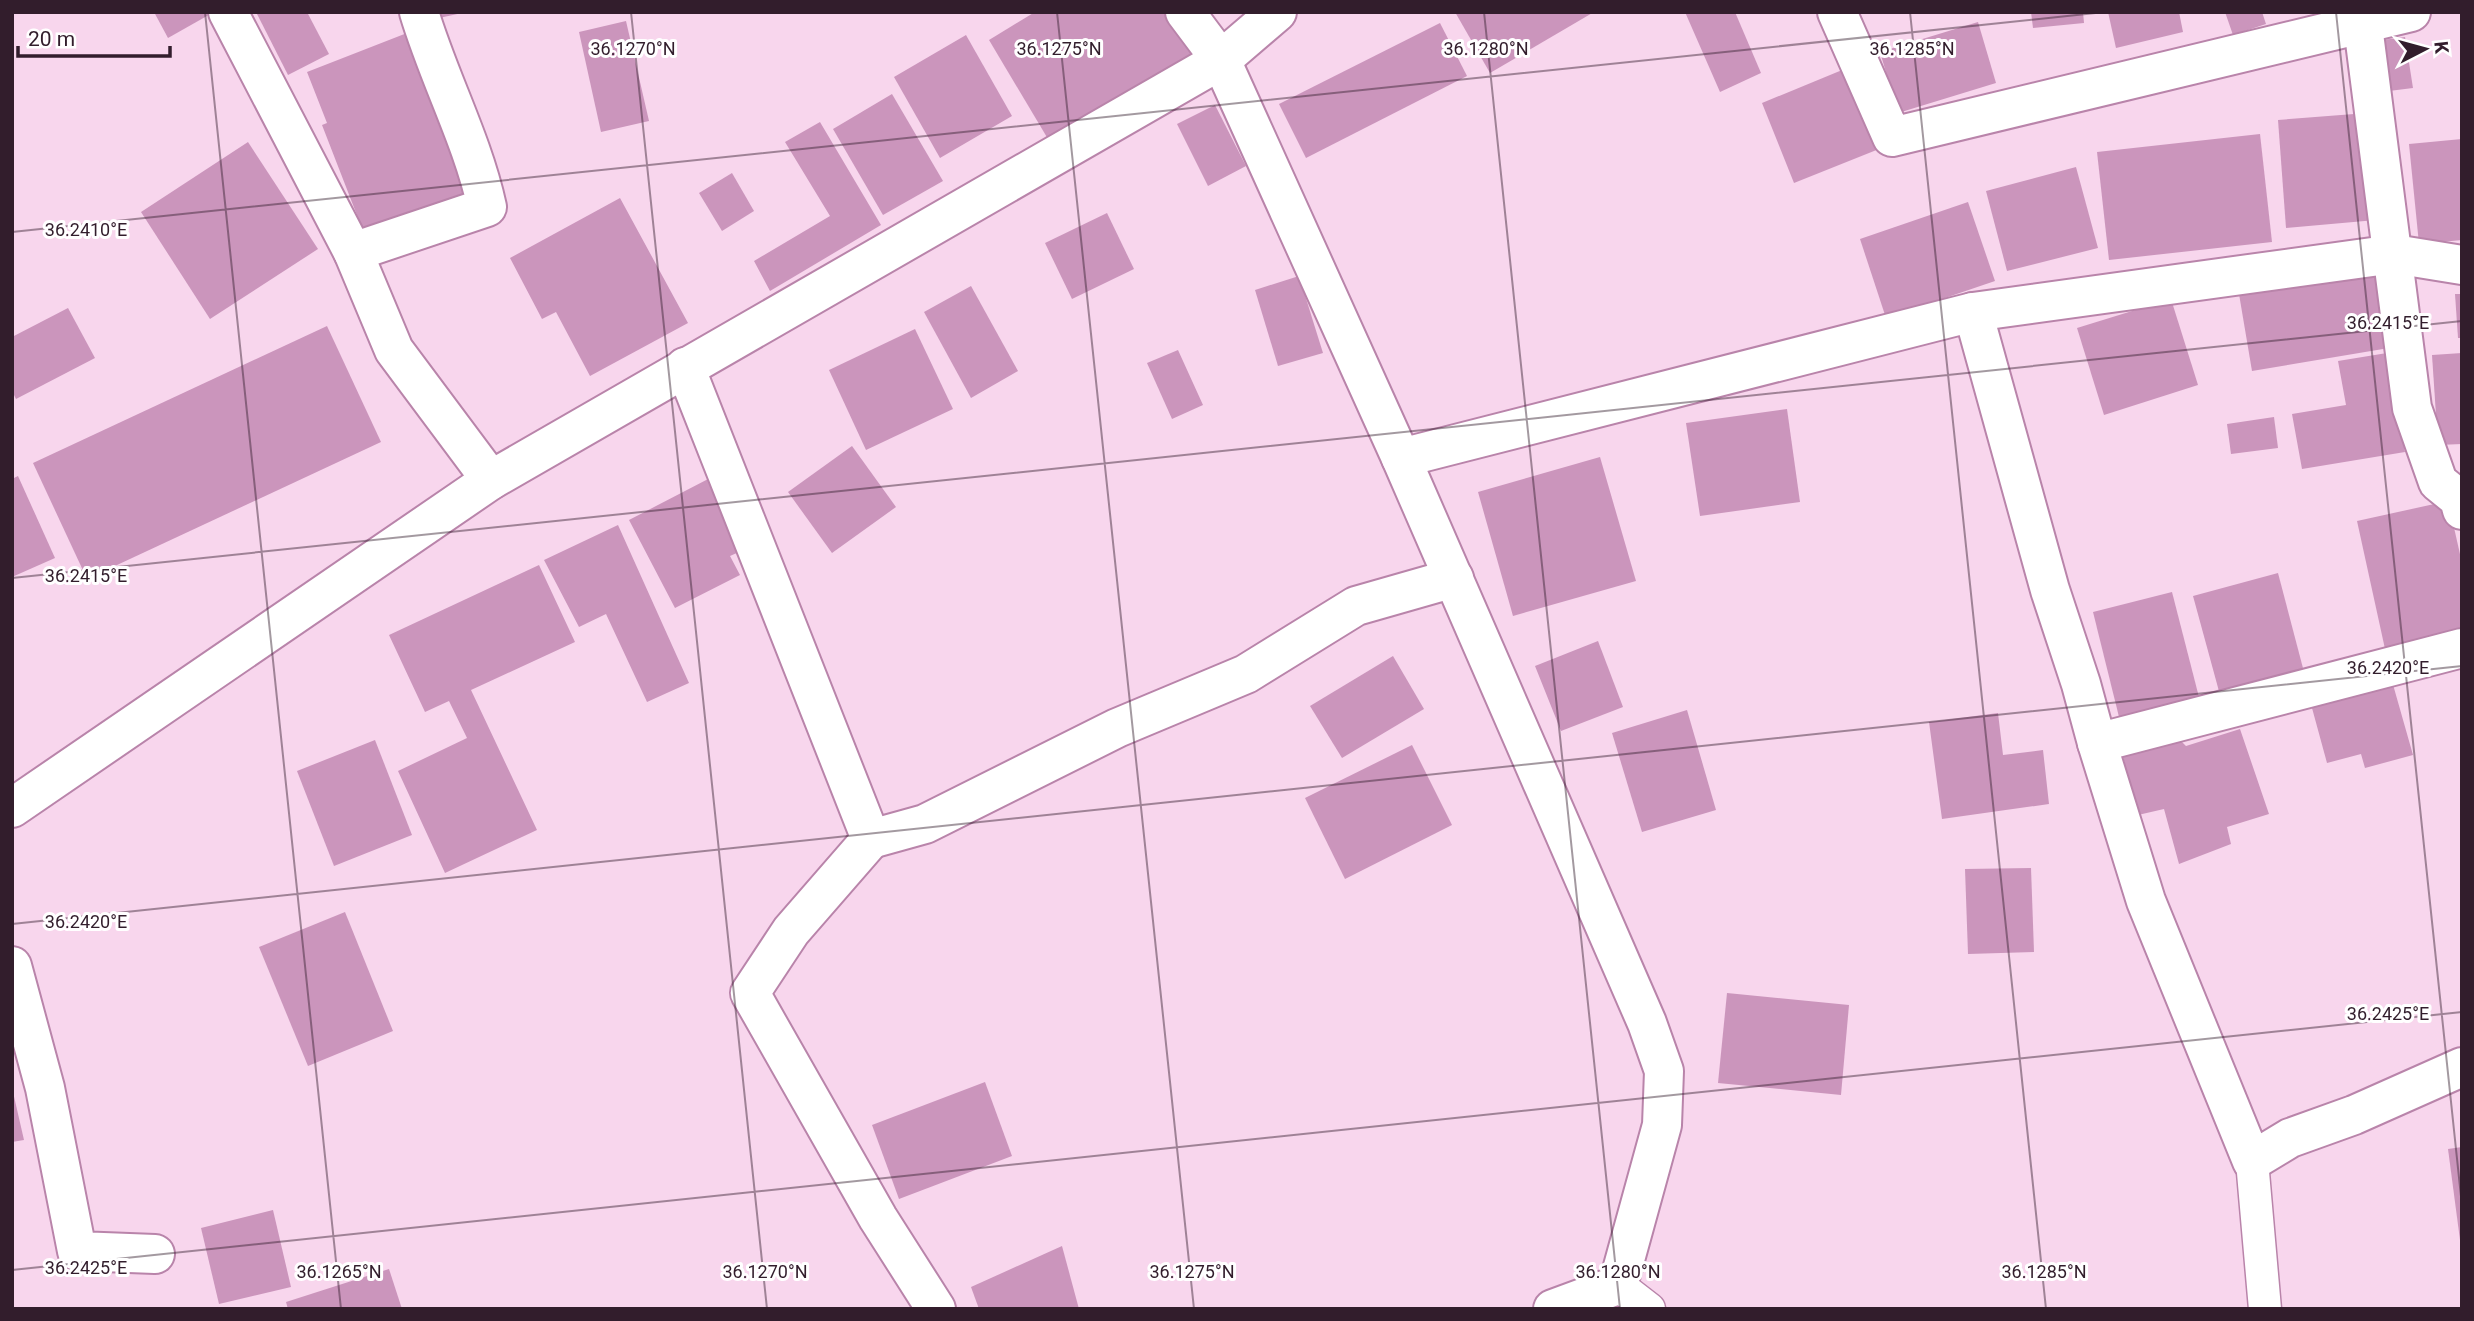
<svg xmlns="http://www.w3.org/2000/svg" width="2474" height="1321" font-family="Roboto,sans-serif">
<rect width="100%" height="100%" fill="#f8d6ed"/>
<!-- building -->
<g fill="#cb95bc">
<path d="M 154,12 L 214,12 L 168,38 Z"/>
<path d="M 256,12 L 307,12 L 329,54 L 288,75 Z"/>
<path d="M 428,12 L 462,12 L 462,13 L 430,20 Z"/>
<path d="M 1035,12 L 1166,12 L 1191,54 L 1048,139 L 989,40 Z"/>
<path d="M 1455,12 L 1594,12 L 1490,73 Z"/>
<path d="M 1685,12 L 1735,12 L 1761,73 L 1720,92 Z"/>
<path d="M 2031,12 L 2083,12 L 2084,23 L 2033,28 Z"/>
<path d="M 2108,12 L 2179,12 L 2183,32 L 2116,48 Z"/>
<path d="M 2225,12 L 2262,12 L 2266,24 L 2233,35 Z"/>
<path d="M 626,21 L 649,121 L 601,132 L 579,32 Z"/>
<path d="M 1978,22 L 1996,83 L 1898,113 L 1880,52 Z"/>
<path d="M 1440,23 L 1467,76 L 1306,158 L 1279,104 Z"/>
<path d="M 407,33 L 471,201 L 367,241 L 322,125 L 327,123 L 307,72 Z"/>
<path d="M 966,35 L 1012,116 L 940,158 L 894,77 Z"/>
<path d="M 2405,37 L 2413,88 L 2381,92 L 2375,41 Z"/>
<path d="M 1847,68 L 1879,149 L 1794,183 L 1762,103 Z"/>
<path d="M 892,94 L 943,181 L 883,215 L 833,129 Z"/>
<path d="M 1215,105 L 1246,166 L 1208,186 L 1177,124 Z"/>
<path d="M 2367,113 L 2376,220 L 2286,228 L 2278,120 Z"/>
<path d="M 820,122 L 881,225 L 770,291 L 754,261 L 830,216 L 785,142 Z"/>
<path d="M 2260,134 L 2272,242 L 2109,260 L 2097,152 Z"/>
<path d="M 2462,139 L 2462,240 L 2419,244 L 2409,144 Z"/>
<path d="M 248,142 L 318,249 L 210,319 L 141,212 Z"/>
<path d="M 2076,167 L 2098,248 L 2007,271 L 1986,191 Z"/>
<path d="M 732,173 L 754,211 L 722,231 L 699,193 Z"/>
<path d="M 620,198 L 688,323 L 590,376 L 556,312 L 542,319 L 510,258 Z"/>
<path d="M 1968,202 L 1995,281 L 1886,318 L 1860,239 Z"/>
<path d="M 1107,213 L 1134,269 L 1072,299 L 1045,243 Z"/>
<path d="M 2375,271 L 2389,348 L 2252,371 L 2239,294 Z"/>
<path d="M 1299,276 L 1323,353 L 1278,366 L 1255,290 Z"/>
<path d="M 971,286 L 1018,371 L 971,398 L 924,312 Z"/>
<path d="M 2455,294 L 2462,294 L 2462,338 L 2458,338 Z"/>
<path d="M 2171,299 L 2198,385 L 2104,415 L 2077,328 Z"/>
<path d="M 68,308 L 95,358 L 16,399 L 12,391 L 12,337 Z"/>
<path d="M 327,326 L 381,442 L 87,579 L 33,463 Z"/>
<path d="M 915,329 L 953,409 L 866,450 L 829,370 Z"/>
<path d="M 1178,350 L 1203,405 L 1172,419 L 1147,363 Z"/>
<path d="M 2387,353 L 2405,452 L 2302,469 L 2292,414 L 2346,405 L 2338,361 Z"/>
<path d="M 2462,353 L 2462,444 L 2438,445 L 2432,355 Z"/>
<path d="M 1787,409 L 1800,502 L 1700,516 L 1686,423 Z"/>
<path d="M 2274,417 L 2278,448 L 2231,454 L 2227,424 Z"/>
<path d="M 852,446 L 896,507 L 832,553 L 788,492 Z"/>
<path d="M 1600,457 L 1636,581 L 1513,616 L 1478,492 Z"/>
<path d="M 18,476 L 55,558 L 12,577 L 12,479 Z"/>
<path d="M 712,477 L 748,548 L 730,556 L 740,575 L 675,608 L 629,520 Z"/>
<path d="M 2448,501 L 2462,563 L 2462,632 L 2385,649 L 2357,521 Z"/>
<path d="M 618,525 L 689,683 L 647,702 L 606,614 L 579,627 L 544,560 Z"/>
<path d="M 539,565 L 575,642 L 471,690 L 537,830 L 445,873 L 398,771 L 467,738 L 449,701 L 425,712 L 389,635 Z"/>
<path d="M 2278,573 L 2304,672 L 2220,695 L 2193,596 Z"/>
<path d="M 2172,592 L 2201,705 L 2121,725 L 2093,612 Z"/>
<path d="M 1598,641 L 1623,707 L 1561,731 L 1535,666 Z"/>
<path d="M 1393,656 L 1424,709 L 1342,758 L 1310,706 Z"/>
<path d="M 2390,674 L 2413,755 L 2365,768 L 2361,754 L 2327,763 L 2309,697 Z"/>
<path d="M 1687,710 L 1716,810 L 1642,832 L 1612,733 Z"/>
<path d="M 1998,713 L 2003,755 L 2043,750 L 2049,804 L 1942,819 L 1929,722 Z"/>
<path d="M 2240,729 L 2269,814 L 2227,827 L 2231,844 L 2179,864 L 2164,809 L 2138,815 L 2120,745 L 2156,734 L 2160,746 L 2180,740 L 2186,746 Z"/>
<path d="M 375,740 L 412,835 L 334,866 L 297,771 Z"/>
<path d="M 1412,745 L 1452,825 L 1345,879 L 1305,798 Z"/>
<path d="M 2031,868 L 2034,952 L 1968,954 L 1965,869 Z"/>
<path d="M 345,912 L 393,1031 L 308,1066 L 259,947 Z"/>
<path d="M 1727,993 L 1849,1005 L 1841,1095 L 1718,1083 Z"/>
<path d="M 985,1082 L 1012,1156 L 899,1199 L 872,1125 Z"/>
<path d="M 13,1092 L 24,1140 L 12,1142 L 12,1093 Z"/>
<path d="M 2462,1147 L 2462,1240 L 2460,1240 L 2448,1149 Z"/>
<path d="M 273,1210 L 291,1287 L 219,1304 L 201,1228 Z"/>
<path d="M 1062,1246 L 1079,1309 L 979,1309 L 971,1287 Z"/>
<path d="M 389,1269 L 402,1309 L 288,1309 L 286,1302 Z"/>
</g>
<g fill="none" stroke-linecap="round" stroke-linejoin="round">
<defs>
<g id="service">
<path d="M 2252,1161 L 2265,1309"/>
<path d="M 1618,1285 L 1649,1309"/>
</g>
<g id="minor">
<path d="M 228,12 L 353,252 L 394,350 L 491,480"/>
<path d="M 1185,12 L 1221,60 L 1401,458 L 1647,1023 L 1664,1071 L 1662,1125 L 1618,1285 L 1553,1309"/>
<path d="M 1837,12 L 1892,137 L 2411,12"/>
<path d="M 2363,26 L 2412,408 L 2438,482 L 2459,499 L 2462,510"/>
<path d="M 353,252 L 487,207 C 472,139 439,79 419,12"/>
<path d="M 1973,312 L 2050,590 L 2081,684 L 2097,743 L 2462,648"/>
<path d="M 685,367 L 871,839 L 791,931 L 750,993 L 878,1218 L 936,1309"/>
<path d="M 1401,458 L 1973,312 L 2394,254 L 2462,265"/>
<path d="M 2097,743 L 2146,901 L 2252,1161 L 2290,1138 L 2354,1115 L 2462,1067"/>
<path d="M 871,839 L 925,824 L 1117,728 L 1246,674 L 1356,606 L 1454,578"/>
<path d="M 12,966 L 45,1088 L 77,1251 L 155,1254"/>
</g>
<path id="tertiary" d="M 12,808 L 491,480 L 1221,60 L 1277,12"/>
</defs>
<!-- service casing -->
<use href="#service" stroke="#b984aa" stroke-width="35"/>
<!-- minor casing -->
<use href="#minor" stroke="#b984aa" stroke-width="42"/>
<!-- tertiary casing -->
<use href="#tertiary" stroke="#b984aa" stroke-width="42"/>
<!-- service -->
<use href="#service" stroke="#fff" stroke-width="32"/>
<!-- minor -->
<use href="#minor" stroke="#fff" stroke-width="38"/>
<!-- tertiary -->
<use href="#tertiary" stroke="#fff" stroke-width="38"/>
</g>
<!-- ticks -->
<path fill="none" stroke="#321d2c" stroke-width="2" stroke-opacity="0.45" d="M 205,12 L 341,1309M 631,12 L 767,1309M 1057,12 L 1194,1309M 1484,12 L 1620,1309M 1910,12 L 2046,1309M 2336,12 L 2462,1206M 12,232 L 2105,12M 12,578 L 2462,321M 12,924 L 2462,666M 12,1270 L 2462,1012"/>
<g font-size="18" text-anchor="middle" fill="#321d2c" stroke="#fff" stroke-width="6" stroke-linejoin="round" paint-order="stroke">
<text x="633" y="55">36.1270°N</text>
<text x="1059" y="55">36.1275°N</text>
<text x="1486" y="55">36.1280°N</text>
<text x="1912" y="55">36.1285°N</text>
<text x="86" y="236">36.2410°E</text>
<text x="2388" y="329">36.2415°E</text>
<text x="86" y="582">36.2415°E</text>
<text x="2388" y="674">36.2420°E</text>
<text x="86" y="928">36.2420°E</text>
<text x="2388" y="1020">36.2425°E</text>
<text x="86" y="1274">36.2425°E</text>
<text x="339" y="1278">36.1265°N</text>
<text x="765" y="1278">36.1270°N</text>
<text x="1192" y="1278">36.1275°N</text>
<text x="1618" y="1278">36.1280°N</text>
<text x="2044" y="1278">36.1285°N</text>
</g>
<!-- border -->
<rect width="2474" height="1321" fill="none" stroke="#321d2c" stroke-width="28"/>
<!-- north arrow -->
<g transform="translate(2425 49) rotate(84)" stroke="#ffffff" stroke-width="5" paint-order="stroke">
<path d="M0-5L12 26L0 18L-12 26Z" fill="#321d2c"/>
<text y="-10" font-size="19" font-weight="bold" text-anchor="middle" fill="#321d2c">K</text>
</g>
<!-- scale -->
<path d="M18 46v10h152v-10" fill="none" stroke="#321d2c" stroke-width="3.5"/>
<text x="28" y="46" font-size="21" fill="#321d2c" stroke="#ffffff" stroke-width="5" paint-order="stroke">20 m</text>
</svg>
